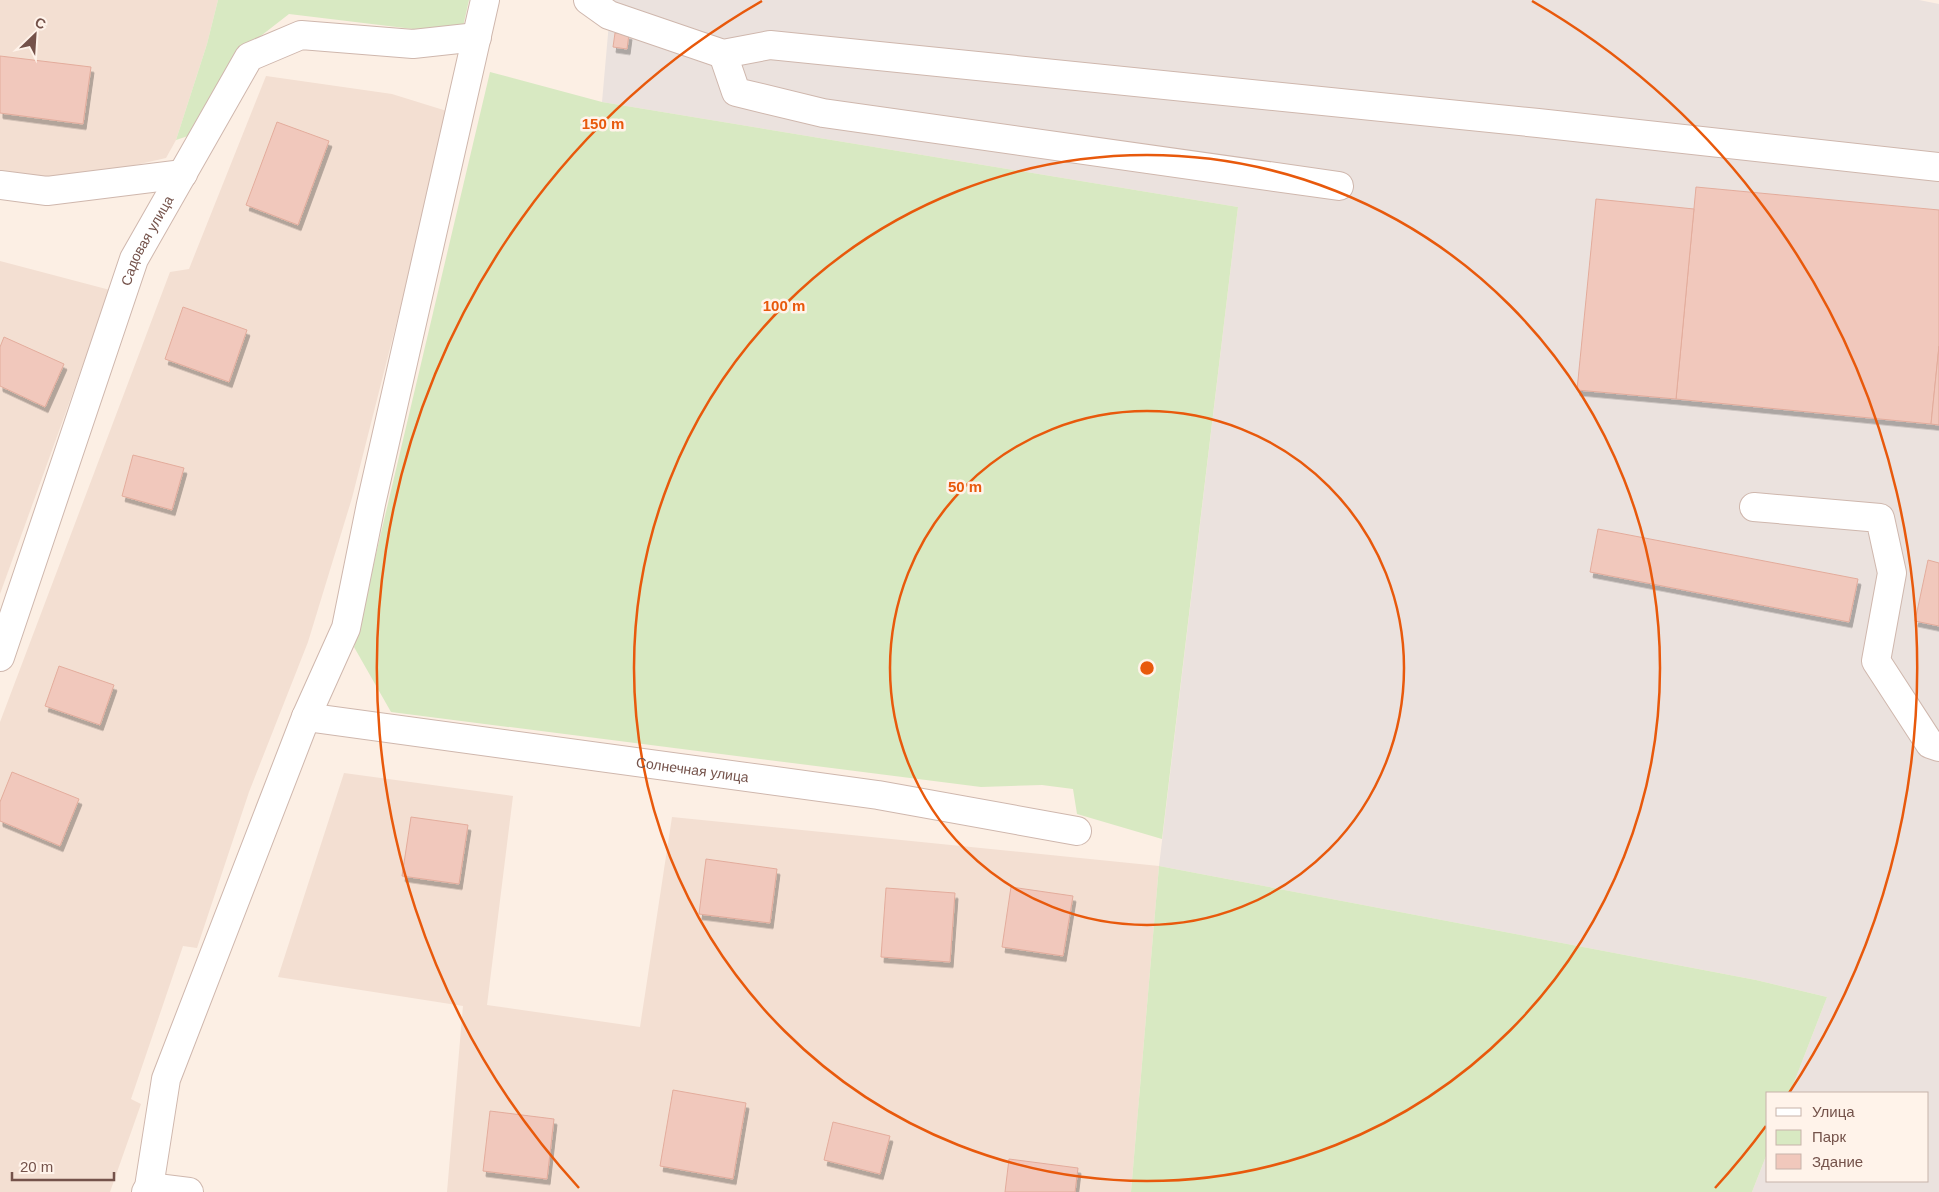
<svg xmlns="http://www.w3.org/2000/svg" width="1939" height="1192" font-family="Helvetica,sans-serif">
<defs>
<filter id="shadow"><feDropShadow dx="3" dy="5.5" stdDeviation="0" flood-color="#0004"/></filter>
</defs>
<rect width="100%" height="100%" fill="#fcefe4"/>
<!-- residential -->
<g fill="#f3dfd2">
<path d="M 0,0 L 218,0 L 207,44 L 176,140 L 166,158 L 69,180 L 0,170 Z"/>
<path d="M 266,76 L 392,94 L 450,112 L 352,498 L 308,642 L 249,792 L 197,948 L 183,946 L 131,1099 L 141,1104 L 110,1192 L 0,1192 L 0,722 L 170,272 L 189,269 Z"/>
<path d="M 0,261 L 110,290 L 0,594 Z"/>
<path d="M 344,773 L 513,796 L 487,1005 L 640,1027 L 672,817 L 1159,866 L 1131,1192 L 447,1192 L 463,1006 L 278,977 Z"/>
</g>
<!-- industrial -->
<path fill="#ebe2de" d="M 611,0 L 1919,0 L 1939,4 L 1939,1192 L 1752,1192 L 1768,1151 L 1768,1181 L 1928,1181 L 1928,1093 L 1790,1093 L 1827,997 L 1756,980 L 1159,866 L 1238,207 L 602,102 Z"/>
<!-- green -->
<g fill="#d8e9c2">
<path d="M 218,0 L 469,0 L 463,27 L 413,29 L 289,14 L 239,53 L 191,135 L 176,140 L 207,44 Z"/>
<path d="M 490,72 L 602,102 L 1238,207 L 1162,839 L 1077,814 L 1073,789 L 1042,785 L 981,787 L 391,712 L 354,647 Z"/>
<path d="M 1159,866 L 1756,980 L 1827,997 L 1790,1093 L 1768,1093 L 1768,1151 L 1752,1192 L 1131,1192 Z"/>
</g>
<!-- building -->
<g fill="#f1c8bc" stroke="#e3ac9c" filter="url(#shadow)">
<path d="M 615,33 L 629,34 L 627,49 L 613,47 Z"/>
<path d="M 0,56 L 91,67 L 83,124 L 0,113 Z"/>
<path d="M 277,122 L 329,141 L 298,225 L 246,205 Z"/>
<path d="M 1696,187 L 1939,210 L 1939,346 L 1931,424 L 1676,399 Z"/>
<path d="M 1596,199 L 1694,209 L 1676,399 L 1577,390 Z"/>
<path d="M 183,307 L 247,330 L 229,382 L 165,359 Z"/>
<path d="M 4,337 L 64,364 L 45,407 L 0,386 L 0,347 Z"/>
<path d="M 1939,346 L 1939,425 L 1931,424 Z"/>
<path d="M 133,455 L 184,468 L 172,510 L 122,496 Z"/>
<path d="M 1598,529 L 1858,579 L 1849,622 L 1590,572 Z"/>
<path d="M 1928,560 L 1939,563 L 1939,626 L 1915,621 Z"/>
<path d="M 59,666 L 114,685 L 100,725 L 45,706 Z"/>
<path d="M 12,772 L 79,799 L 60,846 L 0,821 L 0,802 Z"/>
<path d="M 411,817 L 468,825 L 459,884 L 402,876 Z"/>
<path d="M 706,859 L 777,869 L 770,923 L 699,914 Z"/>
<path d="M 1011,887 L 1073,896 L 1063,956 L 1002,947 Z"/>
<path d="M 886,888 L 955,893 L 950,962 L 881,957 Z"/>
<path d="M 673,1090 L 746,1103 L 733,1179 L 660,1166 Z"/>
<path d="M 490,1111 L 554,1119 L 547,1179 L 483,1171 Z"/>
<path d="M 833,1122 L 890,1136 L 880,1174 L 824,1160 Z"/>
<path d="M 1009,1159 L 1078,1168 L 1075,1192 L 1005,1192 Z"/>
</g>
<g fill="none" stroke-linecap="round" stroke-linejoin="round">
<defs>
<g id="minor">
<path d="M 588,0 L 609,15 L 723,54 L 770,45 L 1538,123 L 1939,167"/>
<path d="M 723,54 L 736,92 L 823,113 L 1339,186"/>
<path d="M 0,185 L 47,191 L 183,174"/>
<path d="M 1754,507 L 1880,518 L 1892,573 L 1876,661 L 1930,744 L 1939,747"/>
<path id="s1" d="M 0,657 L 134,259 L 249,57 L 301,35 L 413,44 L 477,37"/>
<path id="s2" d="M 306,717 L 878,795 L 1077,831"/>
<path d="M 149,1187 L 189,1192"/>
<path d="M 146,1192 L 149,1187 L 166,1079 L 306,717 L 346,628 L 371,504 L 485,0"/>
</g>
</defs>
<!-- minor casing -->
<use href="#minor" stroke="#cfb7ad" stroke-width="30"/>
<!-- minor -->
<use href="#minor" stroke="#fff" stroke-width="28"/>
</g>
<!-- distance rings -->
<g fill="none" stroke="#e8590c" stroke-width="2.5">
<circle cx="1147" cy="668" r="257"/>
<circle cx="1147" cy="668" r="513"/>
<path d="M1766 1126A770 770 0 0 1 1715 1188M579 1188A770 770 0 0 1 762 1M1532 1A770 770 0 0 1 1789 1093"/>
</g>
<g text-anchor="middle" stroke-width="5" stroke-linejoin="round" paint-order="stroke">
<!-- street labels -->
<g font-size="14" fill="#74524a" stroke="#fff3ea">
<text dy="5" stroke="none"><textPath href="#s1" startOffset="442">Садовая улица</textPath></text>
<text dy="5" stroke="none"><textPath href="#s2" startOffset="390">Солнечная улица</textPath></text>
</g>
</g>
<circle cx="1147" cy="668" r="8" fill="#e8590c" stroke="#fff3ea" stroke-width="2.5"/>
<g font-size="15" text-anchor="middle" font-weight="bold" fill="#e8590c" stroke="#fff3ea" stroke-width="5" stroke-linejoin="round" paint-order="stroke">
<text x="603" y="129">150 m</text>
<text x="784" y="311">100 m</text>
<text x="965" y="492">50 m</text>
</g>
<!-- legend -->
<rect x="1766" y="1092" width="162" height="90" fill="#fff3ea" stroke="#c7b3aa"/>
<rect x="1776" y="1108" width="25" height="8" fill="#ffffff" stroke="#c7b3aa"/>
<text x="1812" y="1117" font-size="15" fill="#74524a">Улица</text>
<rect x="1776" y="1130" width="25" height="15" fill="#d8e9c2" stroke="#c7b3aa"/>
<text x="1812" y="1142" font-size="15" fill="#74524a">Парк</text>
<rect x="1776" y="1154" width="25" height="15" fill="#f1c8bc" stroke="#c7b3aa"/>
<text x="1812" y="1167" font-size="15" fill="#74524a">Здание</text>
<!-- north arrow -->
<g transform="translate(35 35) rotate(25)" stroke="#fff3ea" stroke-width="4" paint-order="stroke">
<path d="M0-4L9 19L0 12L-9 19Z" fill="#74524a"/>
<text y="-8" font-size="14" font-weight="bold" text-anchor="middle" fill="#74524a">С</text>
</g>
<!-- scale -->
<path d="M12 1172v8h102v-8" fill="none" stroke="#74524a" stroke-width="2.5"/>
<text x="20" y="1172" font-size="15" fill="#74524a" stroke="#fff3ea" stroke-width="4" paint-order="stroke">20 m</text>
</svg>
